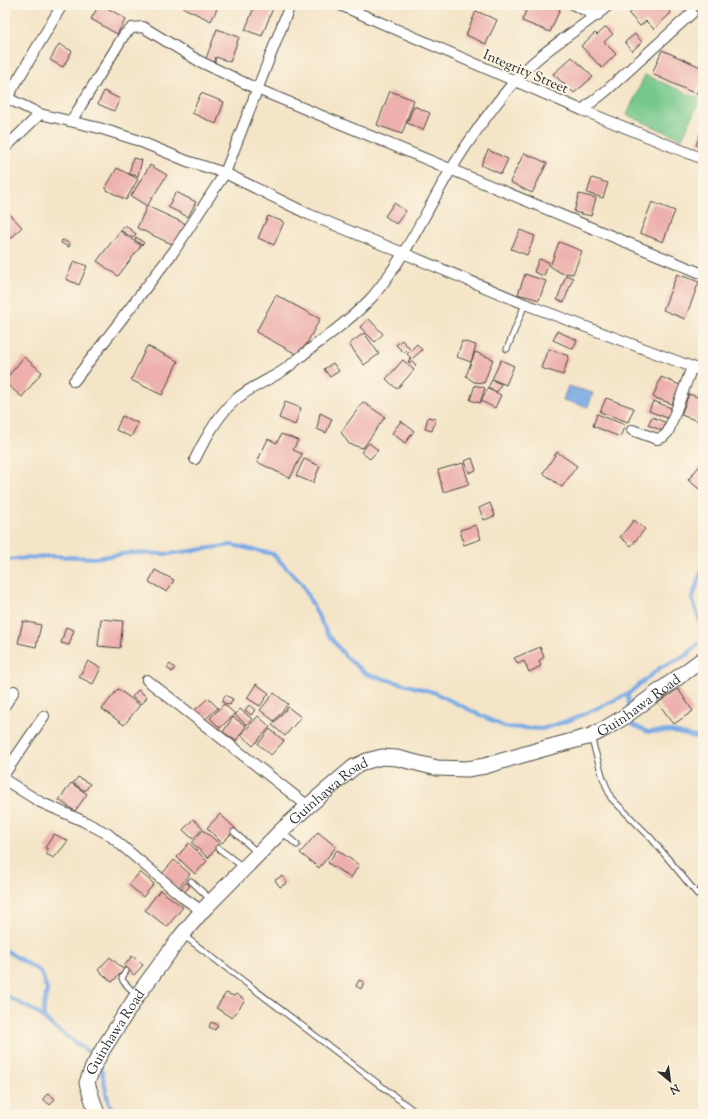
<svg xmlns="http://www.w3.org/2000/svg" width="708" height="1119" font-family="'Sorts Mill Goudy',serif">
<rect width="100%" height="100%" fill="#fcf5e5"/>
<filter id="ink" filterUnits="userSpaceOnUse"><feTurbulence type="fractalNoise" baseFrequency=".025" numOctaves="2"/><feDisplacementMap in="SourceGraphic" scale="8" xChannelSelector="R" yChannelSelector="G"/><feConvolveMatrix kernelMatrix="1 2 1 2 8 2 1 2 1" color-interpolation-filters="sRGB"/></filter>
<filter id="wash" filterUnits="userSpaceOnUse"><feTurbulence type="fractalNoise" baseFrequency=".012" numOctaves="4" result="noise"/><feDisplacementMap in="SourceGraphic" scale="16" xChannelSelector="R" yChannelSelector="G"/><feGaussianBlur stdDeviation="0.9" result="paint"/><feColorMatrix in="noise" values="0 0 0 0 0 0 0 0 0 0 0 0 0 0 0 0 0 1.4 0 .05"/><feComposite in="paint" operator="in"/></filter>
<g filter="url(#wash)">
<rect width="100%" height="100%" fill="#f4e5c8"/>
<!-- green -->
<path fill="#74c88b" stroke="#507a5b" d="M 645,75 L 700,99 L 682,139 L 627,115 Z"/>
<!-- water -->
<path fill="#79aae5" stroke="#526a88" d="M 568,386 L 593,393 L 588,407 L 563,400 Z"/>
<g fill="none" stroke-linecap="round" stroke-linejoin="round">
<!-- stream -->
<g stroke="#79aae5" stroke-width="4">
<path d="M 5,560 L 49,556 L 95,558 L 131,553 L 169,554 L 232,545 L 273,554 L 302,584 L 327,633 L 346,657 L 366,674 L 433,692 L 505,727 L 542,729 L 573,719 L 628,694"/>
<path d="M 703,566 L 692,599 L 703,629"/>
<path d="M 629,708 L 628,694 L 661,667 L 687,655 L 703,639"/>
<path d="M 630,717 L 631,724 L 648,732 L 670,731 L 694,737 L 703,737"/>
<path d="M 5,950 L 41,972 L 47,990 L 44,1005 L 44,1019"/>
<path d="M 5,995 L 38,1013 L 55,1028 L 87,1051 L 94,1058"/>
<path d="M 99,1065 C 107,1081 104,1099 114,1114"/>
</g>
</g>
<g id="blocks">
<!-- building -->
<g fill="#edb0ac">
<path d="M 99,5 L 102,5 L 126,19 L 117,34 L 91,19 Z"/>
<path d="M 185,5 L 219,5 L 211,21 L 184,8 Z"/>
<path d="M 255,5 L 265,5 L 273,8 L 262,36 L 245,30 Z"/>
<path d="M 534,5 L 551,5 L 560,9 L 550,32 L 522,21 L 527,8 L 532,10 Z"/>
<path d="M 638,5 L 664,5 L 671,13 L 654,29 L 646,21 L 640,26 L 629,14 Z"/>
<path d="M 476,11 L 497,20 L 486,44 L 466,35 Z"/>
<path d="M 606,27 L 613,34 L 604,42 L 616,54 L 602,68 L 581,46 L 595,33 L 597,35 Z"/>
<path d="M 217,29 L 239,37 L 230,62 L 216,57 L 214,64 L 205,61 Z"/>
<path d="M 635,34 L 642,42 L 632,51 L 625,42 Z"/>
<path d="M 59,44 L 72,51 L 63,67 L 50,60 Z"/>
<path d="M 662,50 L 703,68 L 703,79 L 696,94 L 652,74 Z"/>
<path d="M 572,57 L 593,77 L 574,93 L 553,74 Z"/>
<path d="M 104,91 L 120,99 L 114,111 L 98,104 Z"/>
<path d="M 390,91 L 414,100 L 402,134 L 377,125 Z"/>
<path d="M 201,93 L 224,102 L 216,124 L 192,113 Z"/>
<path d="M 414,106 L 430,113 L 423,130 L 407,123 Z"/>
<path d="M 703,127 L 703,148 L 696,145 Z"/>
<path d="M 488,150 L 508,159 L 501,174 L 481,165 Z"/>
<path d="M 524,153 L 547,163 L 532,193 L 510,182 Z"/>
<path d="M 133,158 L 142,160 L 138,176 L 129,174 Z"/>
<path d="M 150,165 L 167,175 L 147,206 L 186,224 L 176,246 L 137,228 L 147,206 L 131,196 Z"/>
<path d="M 117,168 L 138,179 L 126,200 L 105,189 Z"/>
<path d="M 592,178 L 608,183 L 603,198 L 587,193 Z"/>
<path d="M 176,192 L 196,202 L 188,217 L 168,207 Z"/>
<path d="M 579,194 L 596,198 L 591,216 L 574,212 Z"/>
<path d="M 652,202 L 675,211 L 663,242 L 640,233 Z"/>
<path d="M 394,203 L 406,211 L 396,224 L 385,216 Z"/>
<path d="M 6,211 L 22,227 L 5,245 L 5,212 Z"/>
<path d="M 268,216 L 284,222 L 274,245 L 258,238 Z"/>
<path d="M 125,225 L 136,234 L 133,238 L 120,230 Z"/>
<path d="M 520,230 L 535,236 L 527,255 L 511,249 Z"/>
<path d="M 120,231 L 141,246 L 118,276 L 97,261 Z"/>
<path d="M 136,237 L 144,243 L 142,245 L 135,240 Z"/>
<path d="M 62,240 L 70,244 L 69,247 L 61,243 Z"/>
<path d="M 559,242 L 582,251 L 573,274 L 561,273 L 550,266 Z"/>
<path d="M 539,259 L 549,262 L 544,276 L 534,272 Z"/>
<path d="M 74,261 L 87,266 L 79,285 L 66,279 Z"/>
<path d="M 525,274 L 546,281 L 539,300 L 518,294 Z"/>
<path d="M 677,274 L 699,282 L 685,319 L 663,310 Z"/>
<path d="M 566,275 L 573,278 L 564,302 L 557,300 Z"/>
<path d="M 276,295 L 320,319 L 300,356 L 256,332 Z"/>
<path d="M 369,319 L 383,334 L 375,342 L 360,327 Z"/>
<path d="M 557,331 L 577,340 L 573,349 L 553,340 Z"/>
<path d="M 364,333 L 379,354 L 364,365 L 349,344 Z"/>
<path d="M 402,340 L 409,348 L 404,353 L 396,345 Z"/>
<path d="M 462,341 L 476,345 L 471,362 L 457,357 Z"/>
<path d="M 417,344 L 422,350 L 412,359 L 407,354 Z"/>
<path d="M 147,346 L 178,361 L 162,395 L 131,380 Z"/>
<path d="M 548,349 L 569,356 L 563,375 L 541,368 Z"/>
<path d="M 475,352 L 493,359 L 484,383 L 474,382 L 466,376 Z"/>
<path d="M 24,357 L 42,372 L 22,397 L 5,383 L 5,380 Z"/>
<path d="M 410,359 L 416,365 L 414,367 L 408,361 Z"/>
<path d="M 403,360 L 414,370 L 397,389 L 386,379 Z"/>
<path d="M 501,360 L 514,366 L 506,385 L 492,379 Z"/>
<path d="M 333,363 L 339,371 L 330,377 L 324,369 Z"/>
<path d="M 661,377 L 680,385 L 672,404 L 653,397 Z"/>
<path d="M 492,380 L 501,384 L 497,392 L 488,388 Z"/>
<path d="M 475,385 L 485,388 L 480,403 L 470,400 Z"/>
<path d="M 488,389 L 501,395 L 495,408 L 481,401 Z"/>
<path d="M 689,394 L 703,399 L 703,417 L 701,422 L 681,415 Z"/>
<path d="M 606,398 L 634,408 L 628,422 L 600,412 Z"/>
<path d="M 653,401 L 674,409 L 670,419 L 649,411 Z"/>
<path d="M 285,402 L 301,408 L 295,425 L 279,418 Z"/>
<path d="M 363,402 L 385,417 L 363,448 L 349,444 L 341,432 Z"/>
<path d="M 320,413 L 332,419 L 326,433 L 317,429 Z"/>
<path d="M 597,414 L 625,425 L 620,437 L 593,426 Z"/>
<path d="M 122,416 L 138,423 L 131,437 L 116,430 Z"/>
<path d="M 428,417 L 436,419 L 432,431 L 425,429 Z"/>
<path d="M 652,417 L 667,423 L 663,431 L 648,425 Z"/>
<path d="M 401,421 L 414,431 L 405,443 L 392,433 Z"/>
<path d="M 281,434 L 298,440 L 293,450 L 302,454 L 290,478 L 257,462 L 268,439 L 277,443 Z"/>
<path d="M 369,443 L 378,450 L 370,459 L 361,452 Z"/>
<path d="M 557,452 L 577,466 L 562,487 L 543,473 Z"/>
<path d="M 472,458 L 476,470 L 469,473 L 465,461 Z"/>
<path d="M 304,459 L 320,466 L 313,483 L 296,476 Z"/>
<path d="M 463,463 L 469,484 L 443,492 L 438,470 Z"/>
<path d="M 702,463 L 703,464 L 703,492 L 688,480 Z"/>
<path d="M 490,503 L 495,516 L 484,520 L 479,508 Z"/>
<path d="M 634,520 L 645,529 L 631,546 L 620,537 Z"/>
<path d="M 476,525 L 481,539 L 464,545 L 460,530 Z"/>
<path d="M 155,570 L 174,580 L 167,592 L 149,582 Z"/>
<path d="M 101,619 L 123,621 L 120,648 L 98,646 Z"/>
<path d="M 23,621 L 41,625 L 36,647 L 18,643 Z"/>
<path d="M 66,627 L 74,630 L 69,645 L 61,643 Z"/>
<path d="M 540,647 L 544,657 L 539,661 L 541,666 L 529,672 L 524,661 L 518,664 L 514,658 Z"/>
<path d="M 88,661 L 101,668 L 93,684 L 79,677 Z"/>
<path d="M 170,664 L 175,668 L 172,672 L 167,668 Z"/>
<path d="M 256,684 L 269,693 L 260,706 L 247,698 Z"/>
<path d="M 118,689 L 140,705 L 124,725 L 102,709 Z"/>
<path d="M 678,689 L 693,711 L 674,724 L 658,703 Z"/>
<path d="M 138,690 L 147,697 L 142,704 L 132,697 Z"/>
<path d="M 274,693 L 288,704 L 274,721 L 260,710 Z"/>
<path d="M 225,695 L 233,699 L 230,705 L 222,702 Z"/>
<path d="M 208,698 L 218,708 L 204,720 L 195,710 Z"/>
<path d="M 224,704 L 235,714 L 220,728 L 210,718 Z"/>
<path d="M 249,705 L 255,710 L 251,715 L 245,710 Z"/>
<path d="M 288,707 L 301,717 L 285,736 L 272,725 Z"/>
<path d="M 240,709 L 252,719 L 247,725 L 235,715 Z"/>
<path d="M 258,716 L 270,727 L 253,746 L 241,735 Z"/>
<path d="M 233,717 L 246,726 L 236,741 L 223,732 Z"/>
<path d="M 270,729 L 284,741 L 271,755 L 258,744 Z"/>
<path d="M 78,777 L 90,784 L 85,791 L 73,783 Z"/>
<path d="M 71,783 L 87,794 L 75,811 L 59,800 Z"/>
<path d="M 220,814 L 236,829 L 222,843 L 207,828 Z"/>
<path d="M 193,819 L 203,828 L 193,839 L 183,830 Z"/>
<path d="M 203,830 L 220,844 L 208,858 L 192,843 Z"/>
<path d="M 318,832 L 336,847 L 319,868 L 300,853 Z"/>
<path d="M 54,834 L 68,841 L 54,858 L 46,854 L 48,849 L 45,848 Z"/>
<path d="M 189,843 L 207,861 L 195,874 L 177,857 Z"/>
<path d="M 337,850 L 359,865 L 351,878 L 328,863 Z"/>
<path d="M 174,860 L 190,874 L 177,889 L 161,875 Z"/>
<path d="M 140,872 L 154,884 L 143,897 L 129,885 Z"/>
<path d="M 282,876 L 287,883 L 280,887 L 275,880 Z"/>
<path d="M 186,882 L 190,886 L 183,894 L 179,890 Z"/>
<path d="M 160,890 L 183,907 L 167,927 L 145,910 Z"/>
<path d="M 132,956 L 143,965 L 134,975 L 124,966 Z"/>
<path d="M 110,957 L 124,970 L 112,982 L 98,970 Z"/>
<path d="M 359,980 L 364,982 L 361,989 L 356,986 Z"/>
<path d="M 226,993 L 234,996 L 236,994 L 245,1000 L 232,1018 L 216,1008 Z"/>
<path d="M 211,1022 L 218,1025 L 215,1030 L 209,1027 Z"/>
<path d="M 48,1093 L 55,1099 L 50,1105 L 43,1099 Z"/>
</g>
</g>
</g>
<g filter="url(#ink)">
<use href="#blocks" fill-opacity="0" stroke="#494743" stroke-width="1"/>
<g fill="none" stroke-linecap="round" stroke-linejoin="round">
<defs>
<g id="lane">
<path d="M 507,349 L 525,304"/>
<path d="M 591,737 L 603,778 L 611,798 L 651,838 L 703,901"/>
<path d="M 234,832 L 258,853"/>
<path d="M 282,832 L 297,845"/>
<path d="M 218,848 L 243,867"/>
<path d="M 191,881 L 211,900"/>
<path d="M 183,935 L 418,1114"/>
<path d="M 126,971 L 122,978 L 123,981 L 136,995"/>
</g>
<g id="street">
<path d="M 340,5 L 582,110 L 703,159"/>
<path d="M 574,5 L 597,16"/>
<path d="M 5,97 L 40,114 L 99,128 L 134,139 L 187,161 L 225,173 L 308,214 L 403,253 L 525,304 L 703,371"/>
<path d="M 7,98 L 62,5"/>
<path d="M 582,110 L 606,91 L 692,13"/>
<path d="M 72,120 L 124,35 L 132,28 L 143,27 L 199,61 L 257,89 L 703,274"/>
<path d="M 5,148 L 40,114"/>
<path d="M 74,381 L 174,251 L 225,173 L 290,5"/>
<path d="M 632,430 L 657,439 L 663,437 L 668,432 L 692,367"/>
<path d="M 195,459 C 202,444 216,420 227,408 C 243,390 264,383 284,370 C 296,361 308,350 321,341 C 339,327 358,313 373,296 C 405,258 425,213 450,171 C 469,140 491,109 514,82 C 541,50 578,31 609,5"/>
<path d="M 147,680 L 308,806"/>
<path d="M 5,705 L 14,691"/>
<path d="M 5,773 L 44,716"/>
<path d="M 5,780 L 40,802 L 83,821 L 108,834 L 185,899 L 202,911"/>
</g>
<g id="secondary">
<path id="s1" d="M 97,1114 L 87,1083 L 92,1069 L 103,1049 L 137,996 L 182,935 L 202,911 L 281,831 L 308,806 L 354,767 L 367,761 L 382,757 L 397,758 L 437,768 L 467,769 L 485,766 L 539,750 L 591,736 L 606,728 L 624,717 L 703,659"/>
</g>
</defs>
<!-- lane casing -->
<use href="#lane" stroke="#494743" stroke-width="7"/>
<!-- street casing -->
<use href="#street" stroke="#494743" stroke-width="12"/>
<!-- secondary casing -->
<use href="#secondary" stroke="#494743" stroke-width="17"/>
<!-- lane -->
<use href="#lane" stroke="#fff" stroke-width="5"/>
<!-- street -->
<use href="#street" stroke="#fff" stroke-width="10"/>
<!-- secondary -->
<use href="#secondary" stroke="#fff" stroke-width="15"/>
</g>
</g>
<g text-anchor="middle" stroke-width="4" stroke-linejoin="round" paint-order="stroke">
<!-- street labels -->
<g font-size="14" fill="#2b2b2b" stroke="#fcf5e5">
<text transform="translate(526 71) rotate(23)" y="5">Integrity Street</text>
<text dy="5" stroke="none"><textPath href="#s1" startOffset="751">Guinhawa Road</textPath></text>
<text dy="5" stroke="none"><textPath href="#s1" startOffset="415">Guinhawa Road</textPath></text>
<text dy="5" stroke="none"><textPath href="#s1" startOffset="91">Guinhawa Road</textPath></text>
</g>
</g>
<!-- margin -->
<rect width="708" height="1119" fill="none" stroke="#fcf5e5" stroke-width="20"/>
<!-- north arrow -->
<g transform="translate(670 1081) rotate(151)" stroke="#fcf5e5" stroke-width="3" paint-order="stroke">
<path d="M0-3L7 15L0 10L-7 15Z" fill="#2b2b2b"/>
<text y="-6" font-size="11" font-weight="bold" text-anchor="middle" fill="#2b2b2b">N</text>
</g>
</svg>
